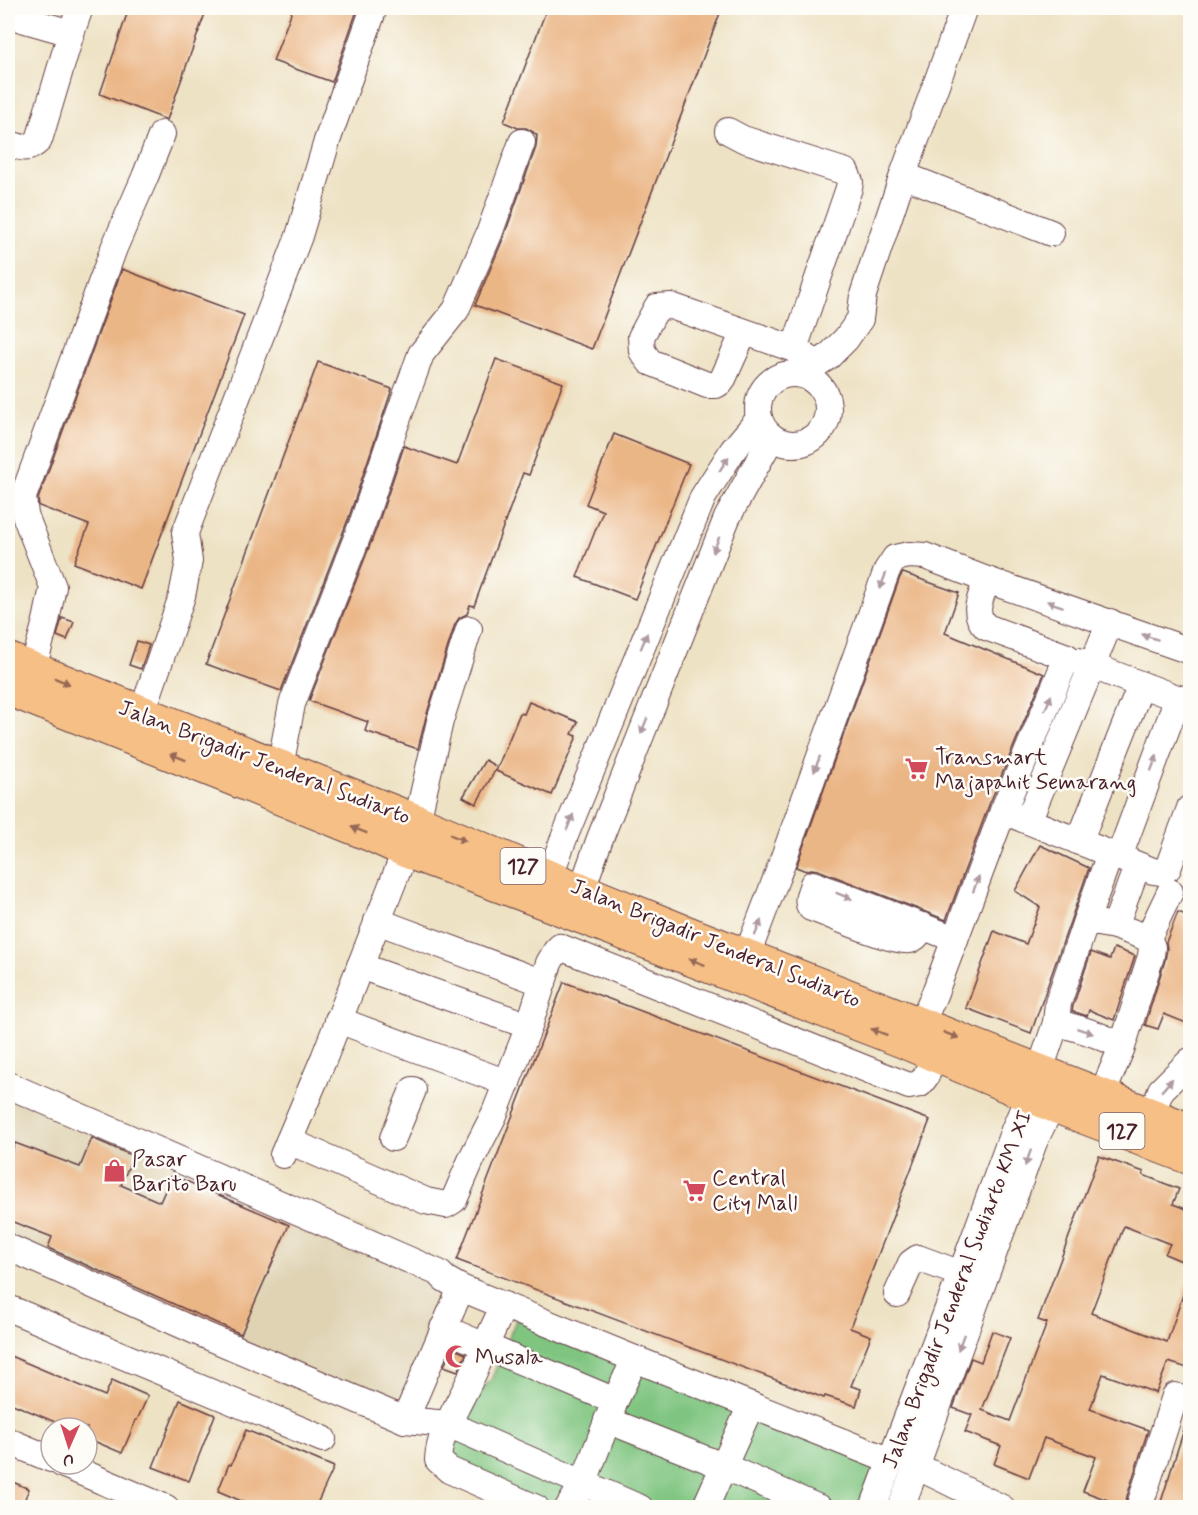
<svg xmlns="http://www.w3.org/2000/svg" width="1198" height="1515" font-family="Mynerve,sans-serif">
<rect width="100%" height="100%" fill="#fdfcf7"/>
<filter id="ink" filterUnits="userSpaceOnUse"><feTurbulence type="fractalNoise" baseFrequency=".0167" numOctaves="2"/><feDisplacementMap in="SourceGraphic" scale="12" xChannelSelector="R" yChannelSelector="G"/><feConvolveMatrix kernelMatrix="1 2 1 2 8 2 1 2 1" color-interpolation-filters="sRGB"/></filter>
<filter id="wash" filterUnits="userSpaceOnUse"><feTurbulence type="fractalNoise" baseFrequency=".008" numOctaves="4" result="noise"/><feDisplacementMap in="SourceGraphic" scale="24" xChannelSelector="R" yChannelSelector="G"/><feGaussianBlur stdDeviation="1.35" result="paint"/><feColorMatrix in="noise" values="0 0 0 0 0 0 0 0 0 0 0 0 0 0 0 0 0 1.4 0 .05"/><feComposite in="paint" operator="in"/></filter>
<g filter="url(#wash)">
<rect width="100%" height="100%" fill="#eee2c4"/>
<!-- built -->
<path fill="#dfd3b4" d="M 8,1086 L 463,1268 L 404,1414 L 8,1256 Z"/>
<!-- green -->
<path fill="#7fc580" stroke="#647256" stroke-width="1.5" d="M 521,1308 L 882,1451 L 859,1507 L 520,1507 L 439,1474 L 475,1397 L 491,1380 Z"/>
<g id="blocks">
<!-- building -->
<g fill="#ebb686">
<path d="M 129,8 L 207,8 L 167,120 L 100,94 Z"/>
<path d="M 293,8 L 358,8 L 332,82 L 273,61 Z"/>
<path d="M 547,8 L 722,8 L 592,349 L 475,305 L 503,239 L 536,147 L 537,135 L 533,132 L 526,128 L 518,128 L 504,122 Z"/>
<path d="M 122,269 L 244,315 L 141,589 L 74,563 L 89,525 L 39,506 L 38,499 Z"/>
<path d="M 496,359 L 563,383 L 529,475 L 523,473 L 474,606 L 470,605 L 467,614 L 459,618 L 455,624 L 426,717 L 418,749 L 365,731 L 368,722 L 309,701 L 377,527 L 404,446 L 457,465 Z"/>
<path d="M 318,362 L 392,389 L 349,517 L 281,691 L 206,664 Z"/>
<path d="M 614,434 L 689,464 L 635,599 L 577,577 L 603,511 L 586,504 Z"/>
<path d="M 903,573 L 959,593 L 945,633 L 1044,674 L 989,805 L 946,920 L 818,870 L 811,869 L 806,871 L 796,867 L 900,577 Z"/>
<path d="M 62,618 L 74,622 L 67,640 L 57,636 Z"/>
<path d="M 137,641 L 149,645 L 141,669 L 129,665 Z"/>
<path d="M 529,702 L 578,722 L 572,734 L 577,736 L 552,795 L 496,771 L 520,713 L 524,714 Z"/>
<path d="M 485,760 L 497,767 L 476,804 L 463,797 Z"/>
<path d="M 1040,845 L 1089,868 L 1031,1033 L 966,1008 L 994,931 L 1026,944 L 1040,907 L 1015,891 Z"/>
<path d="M 1178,912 L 1191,917 L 1191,1025 L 1164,1014 L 1158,1029 L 1145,1025 L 1165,960 L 1167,949 L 1166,942 Z"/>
<path d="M 1114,948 L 1135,956 L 1114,1020 L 1089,1010 L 1087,1016 L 1072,1011 L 1073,1006 L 1091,952 L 1110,959 Z"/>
<path d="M 564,982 L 930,1120 L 850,1328 L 871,1336 L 851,1386 L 861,1389 L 856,1406 L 825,1396 L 824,1398 L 457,1260 Z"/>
<path d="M 92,1138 L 133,1156 L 121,1185 L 160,1202 L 172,1175 L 289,1225 L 241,1334 L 48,1248 L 52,1237 L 8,1220 L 8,1162 L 15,1143 L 80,1167 Z"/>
<path d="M 1099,1156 L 1144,1172 L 1143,1175 L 1179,1189 L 1173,1204 L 1191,1211 L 1191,1265 L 1165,1254 L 1170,1244 L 1124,1226 L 1091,1313 L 1167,1342 L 1188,1280 L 1191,1280 L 1191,1369 L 1168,1362 L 1156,1393 L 1103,1374 L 1090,1409 L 1148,1430 L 1124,1506 L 1083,1491 L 1096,1457 L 1044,1438 L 1029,1478 L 994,1464 L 1001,1446 L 965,1432 L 972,1415 L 953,1408 L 971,1358 L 981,1362 L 992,1331 L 1010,1338 L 982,1410 L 1010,1421 L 1047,1323 L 1038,1320 Z"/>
<path d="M 452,1348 L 466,1354 L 458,1371 L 444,1366 Z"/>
<path d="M 8,1355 L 105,1396 L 112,1380 L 148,1396 L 137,1420 L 136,1420 L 122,1453 L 89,1439 L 90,1437 L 87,1436 L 87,1428 L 69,1428 L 8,1402 Z"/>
<path d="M 180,1400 L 215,1415 L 189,1481 L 153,1467 Z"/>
<path d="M 1187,1420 L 1191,1420 L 1191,1508 L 1159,1508 Z"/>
<path d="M 246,1430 L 334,1467 L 315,1508 L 258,1508 L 218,1491 L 229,1464 L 231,1465 Z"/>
<path d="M 8,1480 L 29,1489 L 21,1508 L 8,1508 Z"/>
</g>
</g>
</g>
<g filter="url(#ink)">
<use href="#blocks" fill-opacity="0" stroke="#633c42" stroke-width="1.5"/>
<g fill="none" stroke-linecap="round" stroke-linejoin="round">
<defs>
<g id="minor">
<path d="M 8,15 L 71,33"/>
<path d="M 728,131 L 743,139 L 846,172 L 850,182 L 849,188 L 794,349 L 817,364"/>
<path d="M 8,143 C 21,148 28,151 39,140 L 71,33 L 80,8"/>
<path d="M 903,175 L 1051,233"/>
<path d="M 744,332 L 722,381 L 716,385 L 707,385 L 650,362 L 642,351 L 641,337 L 657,307 L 671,306 L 794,349"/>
<circle cx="793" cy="409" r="35"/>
<path d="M 806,376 L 817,364 L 829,356 L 846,339 L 860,319 L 863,295 L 903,175 L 964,8"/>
<path d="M 1079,661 L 1190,703"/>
<path d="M 33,669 L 46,621 L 53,587 L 25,515 L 23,497 L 114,248 L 145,177 L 162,134"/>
<path d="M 142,713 L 182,596 L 189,561 L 185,533 L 299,236 L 327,141 L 374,8"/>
<path d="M 280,767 L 292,704 L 363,522 L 395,426 L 421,354 L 456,310 L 489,234 L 522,142"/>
<path d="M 1003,811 L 1153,871 L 1160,872 L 1168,868 L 1190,808"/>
<path d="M 1028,821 L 1110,622"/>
<path d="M 1079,842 L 1141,685"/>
<path d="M 1119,857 L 1178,698"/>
<path d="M 549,877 L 566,833 L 703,497 L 733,450 L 759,419"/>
<path d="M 582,889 L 599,841 L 727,518 L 772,437"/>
<path d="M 377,921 L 543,983"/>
<path d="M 1086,921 L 1107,862"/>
<path d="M 923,926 C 919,932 917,938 910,940 C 896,944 829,914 811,908 C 805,901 811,892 813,884 L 955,939"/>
<path d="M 1115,926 L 1135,872"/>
<path d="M 1148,938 L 1170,892"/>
<path d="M 747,955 L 779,871 L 887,570 L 895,558 L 909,555 L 925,556 L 987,580 L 1190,651"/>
<path d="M 360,966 L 529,1026"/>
<path d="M 338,1020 L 507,1083"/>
<path d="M 1056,1023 L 1058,1003 L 1086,921 L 1115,926 L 1148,938 L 1152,947 L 1151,956 L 1122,1047"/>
<path d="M 921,1024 L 934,995 L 1003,811 L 1067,657 L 986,627 C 971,612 981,598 987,580"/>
<path d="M 8,1085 L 439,1273 L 445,1279 L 461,1288 L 405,1420"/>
<path d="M 1151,1115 L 1161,1090 L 1190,1061"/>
<path d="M 393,1138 L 413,1090"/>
<path d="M 289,1141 L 426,1201 L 446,1205 L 454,1200 L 472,1158 L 494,1115 L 529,1026 L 549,963 L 556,951 L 560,947 L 909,1086 L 920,1084 L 926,1076 L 935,1055"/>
<path d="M 283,1155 L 324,1058 L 417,821 L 440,721 L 469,629"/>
<path d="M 8,1247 L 195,1331 L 405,1420 L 448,1424 L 640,1508"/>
<path d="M 461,1288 L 635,1359 L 891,1461"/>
<path d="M 897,1294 L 911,1263 L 918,1258 L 961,1274"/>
<path d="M 8,1308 L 323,1439"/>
<path d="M 443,1328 L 485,1346 L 504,1305"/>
<path d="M 615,1401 L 635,1359"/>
<path d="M 607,1420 L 723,1466 L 819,1508"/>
<path d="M 8,1441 L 51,1459"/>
<path d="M 62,1464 L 166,1508"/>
<path d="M 916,1466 L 1002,1508"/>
<path d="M 536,1508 L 449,1470 L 438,1460 C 439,1437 451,1418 461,1398 C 470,1381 478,1364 485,1346 L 615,1401 L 583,1484 L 568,1508"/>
<path d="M 705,1508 L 751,1405"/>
<path d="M 873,1508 L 961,1274 L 1014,1130 L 1040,1070 L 1056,1023 C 1079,1028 1102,1035 1122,1047 L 1102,1095"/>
<path d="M 901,1508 L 1034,1142 L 1052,1105 L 1058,1090"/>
<path d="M 1139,1508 L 1175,1396"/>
</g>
<g id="major">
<path d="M 8,659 L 417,821 L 549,877 L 683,931 L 1190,1130"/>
<path d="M 8,689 L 238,781 L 371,835 L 406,851 L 522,894 L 902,1041 L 1052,1105 L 1190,1158"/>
</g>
</defs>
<!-- minor casing -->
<use href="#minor" stroke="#633c42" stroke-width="28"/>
<!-- major casing -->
<use href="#major" stroke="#633c42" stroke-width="35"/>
<!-- minor -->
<use href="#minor" stroke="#fff" stroke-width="26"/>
<!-- major -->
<use href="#major" stroke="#f5bf86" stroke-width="33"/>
</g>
<!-- one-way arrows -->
<defs><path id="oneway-solid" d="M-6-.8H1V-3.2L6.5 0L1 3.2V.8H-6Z" transform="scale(1.5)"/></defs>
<g fill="#ae9aa0">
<use href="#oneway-solid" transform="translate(724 464) rotate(-57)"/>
<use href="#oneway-solid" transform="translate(716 545) rotate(112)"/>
<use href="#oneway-solid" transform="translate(883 581) rotate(110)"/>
<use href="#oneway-solid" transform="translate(1055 604) rotate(-161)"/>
<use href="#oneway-solid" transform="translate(1150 637) rotate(-161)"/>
<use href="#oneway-solid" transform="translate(644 641) rotate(-68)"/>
<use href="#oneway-solid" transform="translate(1048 703) rotate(-67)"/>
<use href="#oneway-solid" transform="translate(644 726) rotate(112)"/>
<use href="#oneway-solid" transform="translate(1154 763) rotate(-69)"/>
<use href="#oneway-solid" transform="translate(817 764) rotate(110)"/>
<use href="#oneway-solid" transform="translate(570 822) rotate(-68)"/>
<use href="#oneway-solid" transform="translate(976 884) rotate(-70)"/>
<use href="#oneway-solid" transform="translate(844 896) rotate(22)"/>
<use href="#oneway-solid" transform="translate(758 928) rotate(-68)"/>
<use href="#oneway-solid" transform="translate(1085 1031) rotate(19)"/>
<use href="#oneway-solid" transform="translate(1167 1085) rotate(-49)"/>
<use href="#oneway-solid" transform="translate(1028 1158) rotate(110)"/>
<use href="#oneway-solid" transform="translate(961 1342) rotate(110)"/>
</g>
<g fill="#976754">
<use href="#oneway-solid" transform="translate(62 681) rotate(22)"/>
<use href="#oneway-solid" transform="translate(178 757) rotate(-158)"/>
<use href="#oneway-solid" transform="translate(359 830) rotate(-158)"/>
<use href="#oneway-solid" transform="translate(458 838) rotate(23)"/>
<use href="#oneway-solid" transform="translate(697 962) rotate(-159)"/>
<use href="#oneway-solid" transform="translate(879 1032) rotate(-159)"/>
<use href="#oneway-solid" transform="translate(951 1035) rotate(21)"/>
</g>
</g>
<!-- icons -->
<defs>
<symbol id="supermarket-bare" viewBox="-9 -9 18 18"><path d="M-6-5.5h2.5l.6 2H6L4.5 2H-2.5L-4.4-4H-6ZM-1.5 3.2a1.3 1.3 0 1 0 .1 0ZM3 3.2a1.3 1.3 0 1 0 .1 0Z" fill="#d1495b" stroke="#fdfcf7" stroke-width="2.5" paint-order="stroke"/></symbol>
<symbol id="shop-bare" viewBox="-9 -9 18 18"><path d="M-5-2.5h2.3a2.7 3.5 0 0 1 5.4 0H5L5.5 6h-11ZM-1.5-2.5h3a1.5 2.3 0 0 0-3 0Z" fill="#d1495b" stroke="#fdfcf7" stroke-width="2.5" paint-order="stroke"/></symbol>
<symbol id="mosque-bare" viewBox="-9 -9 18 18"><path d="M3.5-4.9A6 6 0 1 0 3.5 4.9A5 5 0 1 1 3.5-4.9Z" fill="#d1495b" stroke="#fdfcf7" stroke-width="2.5" paint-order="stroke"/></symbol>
</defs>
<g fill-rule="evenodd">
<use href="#supermarket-bare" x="900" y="752" width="33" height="33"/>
<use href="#shop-bare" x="98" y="1154" width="33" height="33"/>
<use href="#supermarket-bare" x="678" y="1174" width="33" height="33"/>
<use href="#mosque-bare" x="440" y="1340" width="33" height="33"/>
</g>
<g text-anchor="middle" stroke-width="5" stroke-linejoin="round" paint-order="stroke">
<!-- shield labels -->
<g fill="#fdfcf7" stroke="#806168" stroke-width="1.5">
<rect x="500.5" y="848" width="45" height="36" rx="4.5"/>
<rect x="1099.5" y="1113" width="45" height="36" rx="4.5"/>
</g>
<g font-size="21" font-weight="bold" fill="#4a1f2b">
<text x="523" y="873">127</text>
<text x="1122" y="1138">127</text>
</g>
<!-- poi labels -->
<g font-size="22" fill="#4a1f2b" stroke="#fdfcf7" text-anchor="start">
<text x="935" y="764">Transmart<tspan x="935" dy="25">Majapahit Semarang</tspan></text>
<text x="132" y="1166">Pasar<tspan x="132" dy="25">Barito Baru</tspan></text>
<text x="712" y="1185">Central<tspan x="712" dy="25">City Mall</tspan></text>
<text x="475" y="1364">Musala</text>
</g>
<!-- street labels -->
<g font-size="22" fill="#4a1f2b" stroke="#fdfcf7">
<text transform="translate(265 761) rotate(21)" y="8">Jalan Brigadir Jenderal Sudiarto</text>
<text transform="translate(716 942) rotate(22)" y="8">Jalan Brigadir Jenderal Sudiarto</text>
<text transform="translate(956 1289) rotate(-69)" y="8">Jalan Brigadir Jenderal Sudiarto KM XI</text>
</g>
</g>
<!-- margin -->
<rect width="1198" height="1515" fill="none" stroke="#fdfcf7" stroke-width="30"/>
<!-- north arrow -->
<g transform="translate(69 1446) rotate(183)"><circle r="28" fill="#fdfcf7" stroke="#b5a4a5" stroke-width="1.5"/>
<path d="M0-4.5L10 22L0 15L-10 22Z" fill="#d1495b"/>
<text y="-9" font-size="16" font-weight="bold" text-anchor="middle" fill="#4a1f2b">U</text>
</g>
</svg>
